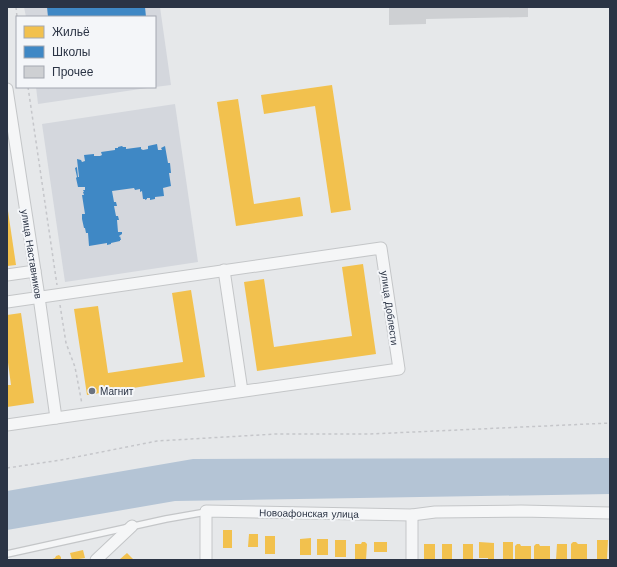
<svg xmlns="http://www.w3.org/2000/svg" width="617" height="567" font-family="'Work Sans',sans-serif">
<rect width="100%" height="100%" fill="#e6e8ea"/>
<!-- built -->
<g fill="#d4d7dd">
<path d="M 24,7 L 160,7 L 171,85 L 155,87 L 155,17 L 26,17 Z"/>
<path d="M 36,87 L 154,87 L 38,104 Z"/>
<path d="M 175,104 L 198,262 L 65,282 L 42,124 Z"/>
</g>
<!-- water -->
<path fill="#b4c4d5" d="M 610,458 L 610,494 L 175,501 L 7,530 L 7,491 L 193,459 Z"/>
<!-- homes -->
<g fill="#f2c14e">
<path d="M 332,85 L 351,210 L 331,213 L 315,106 L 264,114 L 261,95 Z"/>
<path d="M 238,99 L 254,204 L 300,197 L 303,216 L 236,226 L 217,102 Z"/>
<path d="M 7,211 L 8,211 L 16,265 L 7,266 Z"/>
<path d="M 363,264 L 376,354 L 257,371 L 244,282 L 264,279 L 274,347 L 352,336 L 342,267 Z"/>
<path d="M 191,290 L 205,377 L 87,395 L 74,309 L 98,306 L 108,373 L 183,362 L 172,293 Z"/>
<path d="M 21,313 L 34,403 L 7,407 L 7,385 L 11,385 L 7,355 L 7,315 Z"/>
<rect x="223" y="530" width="9" height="18"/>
<path d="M 249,534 L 258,534 L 258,547 L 248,547 Z"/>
<rect x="265" y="536" width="10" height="18"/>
<path d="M 311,538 L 311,555 L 300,555 L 300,539 Z"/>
<rect x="317" y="539" width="11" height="16"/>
<rect x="335" y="540" width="11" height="17"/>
<path d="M 597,540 L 608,540 L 607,559 L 597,559 Z"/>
<path d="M 362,542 L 365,542 L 367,544 L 366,560 L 355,560 L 355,544 L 361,544 Z"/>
<rect x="374" y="542" width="13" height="10"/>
<path d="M 479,542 L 494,543 L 494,560 L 488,560 L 488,558 L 479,558 Z"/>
<rect x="503" y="542" width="10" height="18"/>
<path d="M 573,542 L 576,542 L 578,544 L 587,544 L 587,560 L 571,560 L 571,544 Z"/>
<rect x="424" y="544" width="11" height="16"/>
<rect x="442" y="544" width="10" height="16"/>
<rect x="463" y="544" width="10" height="16"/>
<path d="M 517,544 L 520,544 L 521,546 L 531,546 L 531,560 L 515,560 L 515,546 Z"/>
<path d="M 536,544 L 539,544 L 540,546 L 550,546 L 550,560 L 534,560 L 534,546 Z"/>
<path d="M 557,544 L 567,544 L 567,560 L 556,560 Z"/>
<path d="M 83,550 L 85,558 L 72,560 L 70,553 Z"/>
<path d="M 127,553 L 134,560 L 119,560 Z"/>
<path d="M 59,555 L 61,557 L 61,560 L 50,560 L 55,558 L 56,556 Z"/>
</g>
<!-- schools -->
<g fill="#3f88c5">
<path d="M 47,7 L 145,7 L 146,17 L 139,17 L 139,16 L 133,17 L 48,17 Z"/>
<path d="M 157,144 L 158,150 L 162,150 L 161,148 L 165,146 L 168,163 L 170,163 L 171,173 L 169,173 L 171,186 L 163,188 L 164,196 L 155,197 L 155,199 L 150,200 L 150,198 L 147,198 L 147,199 L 145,200 L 145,199 L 143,199 L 142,191 L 140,192 L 140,189 L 135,190 L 134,188 L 112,191 L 114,202 L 116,202 L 117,206 L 114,206 L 116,216 L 118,216 L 119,220 L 117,220 L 118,232 L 122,232 L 122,234 L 119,236 L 119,237 L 120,236 L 121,240 L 120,240 L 120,241 L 111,243 L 111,244 L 107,245 L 107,243 L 89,246 L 88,233 L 86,233 L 85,228 L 84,228 L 82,219 L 82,214 L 85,214 L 82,195 L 84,195 L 83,192 L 84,192 L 83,190 L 85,190 L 85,187 L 78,187 L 76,178 L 77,177 L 75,168 L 77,167 L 78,177 L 79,177 L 77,159 L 81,160 L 82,162 L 85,161 L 84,155 L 94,154 L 94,156 L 100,156 L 102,155 L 101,152 L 115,150 L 115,148 L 118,148 L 118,147 L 122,146 L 123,147 L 126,147 L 126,149 L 141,147 L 141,149 L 143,150 L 148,149 L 148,146 Z"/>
</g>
<!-- building -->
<path fill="#ced0d3" d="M 389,7 L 528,7 L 528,17 L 426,19 L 426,24 L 389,25 Z"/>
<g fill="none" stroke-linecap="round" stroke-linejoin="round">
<defs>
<path id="lane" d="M 7,554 L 166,519 L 206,512"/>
<g id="street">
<path d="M 7,89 L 39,297 L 56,418"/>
<path d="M 224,270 L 242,391"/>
<path d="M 7,275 L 35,271"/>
<path d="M 7,302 L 381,248 L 399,369 L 7,425"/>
<path d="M 96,560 L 132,526"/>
<path d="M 206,560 L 206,511 L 412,515 L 435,512 L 521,511 L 610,513"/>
<path d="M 412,560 L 412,515"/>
</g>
</defs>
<!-- lane casing -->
<use href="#lane" stroke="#c4c6c8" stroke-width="8"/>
<!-- street casing -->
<use href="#street" stroke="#c4c6c8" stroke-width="13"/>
<!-- path -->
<g stroke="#c5c6ca" stroke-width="1.5" stroke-dasharray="3 3" stroke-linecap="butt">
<path d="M 16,7 L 17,17"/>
<path d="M 28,87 L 57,285"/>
<path d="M 60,305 L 66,343 L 75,367 L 82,404"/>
<path d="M 7,468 L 61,460 L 157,441 L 276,434 L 370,434 L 610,423"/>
</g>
<!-- lane -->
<use href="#lane" stroke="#f5f6f7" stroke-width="5.5"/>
<!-- street -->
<use href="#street" stroke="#f5f6f7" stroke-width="11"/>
</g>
<!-- markers -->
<circle fill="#6c737f" stroke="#f4f6f9" stroke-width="1.5" cx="92" cy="391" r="4"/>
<g text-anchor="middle" stroke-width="4" stroke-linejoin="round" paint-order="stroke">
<!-- street labels -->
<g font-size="10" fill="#2b3445" stroke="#f4f6f9">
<text transform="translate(32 254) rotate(81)" y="4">улица Наставников</text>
<text transform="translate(390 308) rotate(82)" y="4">улица Доблести</text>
<text transform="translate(309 513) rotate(1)" y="4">Новоафонская улица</text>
</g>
<!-- poi labels -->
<g font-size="10" fill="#2b3445" stroke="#f4f6f9" text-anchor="start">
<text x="100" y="395">Магнит</text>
</g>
</g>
<!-- border -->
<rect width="617" height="567" fill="none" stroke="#2b3445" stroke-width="16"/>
<!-- legend -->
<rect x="16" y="16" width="140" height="72" fill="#f4f6f9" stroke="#a4a8b1"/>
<rect x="24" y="26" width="20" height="12" fill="#f2c14e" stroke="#a4a8b1"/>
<text x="52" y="36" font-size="12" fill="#2b3445">Жильё</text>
<rect x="24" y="46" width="20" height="12" fill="#3f88c5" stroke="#a4a8b1"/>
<text x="52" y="56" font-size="12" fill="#2b3445">Школы</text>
<rect x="24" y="66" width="20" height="12" fill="#ced0d3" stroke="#a4a8b1"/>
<text x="52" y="76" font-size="12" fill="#2b3445">Прочее</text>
</svg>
